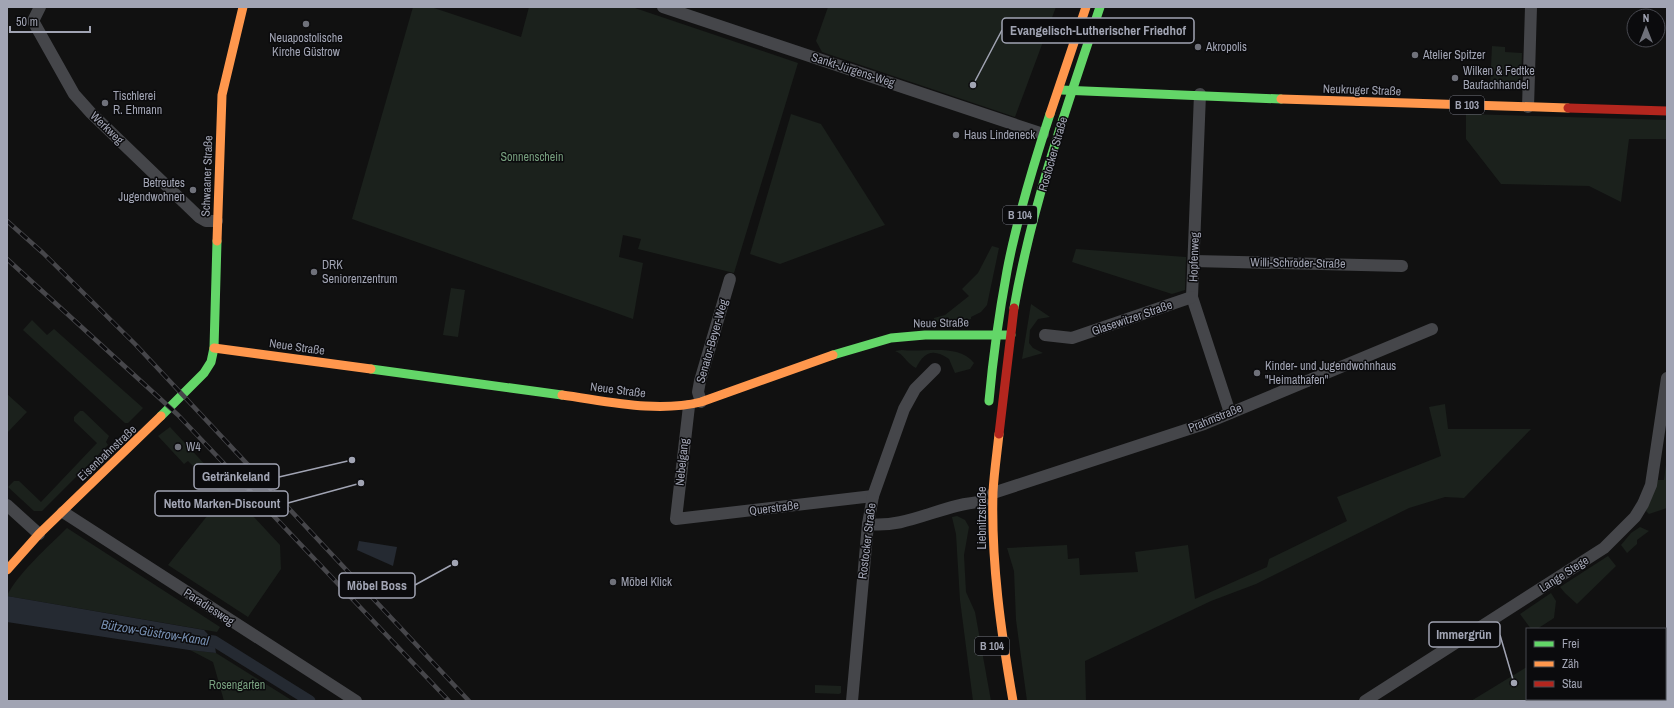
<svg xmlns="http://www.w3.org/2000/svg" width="1674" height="708" font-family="'Archivo Narrow',sans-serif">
<rect width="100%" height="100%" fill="#111"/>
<!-- green -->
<g fill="#1b211c">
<path d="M 413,7 L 431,7 L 521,37 L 529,7 L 632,7 L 798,63 L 734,273 L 638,249 L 641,239 L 623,235 L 619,257 L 643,263 L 633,319 L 352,219 Z"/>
<path d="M 828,7 L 1056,7 L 1015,117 L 822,52 L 816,41 Z"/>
<path d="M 1492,46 L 1505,47 L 1505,52 L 1522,53 L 1521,87 L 1490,86 Z"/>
<path d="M 791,114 L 821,124 L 885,225 L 780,264 L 750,254 Z"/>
<path d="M 1466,114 L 1667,120 L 1667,139 L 1629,139 L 1621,202 L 1589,186 L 1501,184 L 1466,139 Z"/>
<path d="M 992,246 L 999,248 L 987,305 L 981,312 L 971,317 L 971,319 L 964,321 L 934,322 L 934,318 L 945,315 L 969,296 L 962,289 L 978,273 Z"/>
<path d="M 1076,249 L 1186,257 L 1185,290 L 1172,294 L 1072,262 Z"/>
<path d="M 451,288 L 465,290 L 458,337 L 443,335 Z"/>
<path d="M 1031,304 L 1050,317 L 1038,319 L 1030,330 L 1029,343 L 1033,348 L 1043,353 L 1022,359 Z"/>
<path d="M 32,320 L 47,335 L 54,329 L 143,408 L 128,423 L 125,423 L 23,330 Z"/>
<path d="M 902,350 C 925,353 958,343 974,363 L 970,369 L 955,373 L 949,359 C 933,348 924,352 916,368 C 907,364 904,354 895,351 Z"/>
<path d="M 7,394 L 27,412 L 7,433 Z"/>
<path d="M 1445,404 L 1448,429 L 1531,429 L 1464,498 L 1445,497 L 1409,508 L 1256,584 L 1211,601 L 1085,661 L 1086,701 L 1027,701 L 1016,620 L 1014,571 L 1007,548 L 1067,545 L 1068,559 L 1079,558 L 1080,575 L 1138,572 L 1135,552 L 1188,545 L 1195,599 L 1267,567 L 1269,559 L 1347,521 L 1337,497 L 1441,456 L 1429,407 Z"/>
<path d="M 80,411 L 83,411 L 109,436 L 106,442 L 108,445 L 42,511 L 34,511 L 8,487 L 14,481 L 19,481 L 41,502 L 97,443 L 74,421 L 74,417 Z"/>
<path d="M 170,427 L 280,545 L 281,569 L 248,617 L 168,565 L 223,496 L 188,461 L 184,464 L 158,436 Z"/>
<path d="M 1667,456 L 1667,508 L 1649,514 L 1646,511 L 1658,480 L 1664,480 Z"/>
<path d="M 957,516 L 965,520 L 969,527 L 964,555 L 966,592 L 975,612 L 991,701 L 973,701 L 960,600 L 956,534 L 952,517 Z"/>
<path d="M 1640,527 L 1649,531 L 1637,540 L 1637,544 L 1627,553 L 1621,545 L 1631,533 Z"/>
<path d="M 67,528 L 220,627 L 217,632 L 7,596 C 17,574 50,545 67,528 Z"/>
<path d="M 1608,556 L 1616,566 L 1577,604 L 1565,593 L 1560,587 Z"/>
<path d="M 1551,593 L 1556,601 L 1554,618 L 1537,629 L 1531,629 L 1520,614 Z"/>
<path d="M 190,650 L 216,653 L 293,701 L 224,701 L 213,662 Z"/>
<path d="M 1527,667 L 1527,699 L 1665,698 L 1667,701 L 1471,701 Z"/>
<path d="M 815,685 L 841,686 L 841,693 L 839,694 L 815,693 Z"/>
</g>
<!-- water -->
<g fill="#252a32">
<path d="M 359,541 L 397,547 L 393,566 L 357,550 Z"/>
<path d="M 7,596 L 204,630 L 214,641 L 216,653 L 189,650 L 7,622 Z"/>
</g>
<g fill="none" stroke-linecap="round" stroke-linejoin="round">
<!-- canal -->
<path stroke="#252a32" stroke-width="11" d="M 200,639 L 214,641 L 310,701"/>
<!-- street -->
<g stroke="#45464a" stroke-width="12">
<path d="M 40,7 L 33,21 L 74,94 L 91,113 L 199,217 L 206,221 L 217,221"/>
<path d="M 663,7 L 1043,134"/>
<path d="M 1200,94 L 1192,297 L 1230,413"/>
<path d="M 1528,107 L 1531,7"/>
<path d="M 1194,261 L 1402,266"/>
<path d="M 1045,335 L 1072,338 L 1192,297"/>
<path d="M 701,402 L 698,392 L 700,381 L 730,279"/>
<path d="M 689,406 L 676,519 L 873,496"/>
<path d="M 993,493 L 1204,424 L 1432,329"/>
<path d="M 7,505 L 39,534"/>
<path d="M 63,512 L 356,701"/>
<path d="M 868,524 C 908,529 943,503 983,502"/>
<path d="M 852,701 L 868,524 L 873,496 L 904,409 L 915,389 L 935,369"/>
<path d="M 1365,701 L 1604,548 L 1635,517 L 1643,504 L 1651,485 L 1667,378"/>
</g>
<!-- fast -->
<g stroke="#63d668" stroke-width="9">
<path d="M 1061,90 L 1281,99"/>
<path d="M 1014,308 C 1032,205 1067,106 1100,7"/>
<path d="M 833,355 L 891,338 L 925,335 L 1011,335"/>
<path d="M 371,369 L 562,395"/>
<path d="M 989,401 C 993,357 999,314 1007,271 C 1017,218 1033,166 1050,114"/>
<path d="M 161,416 L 204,373 L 211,362 L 214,348 L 217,241"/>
</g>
<!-- slow -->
<g stroke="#ff974d" stroke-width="9">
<path d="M 1281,99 L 1568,108"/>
<path d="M 1050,114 L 1086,7"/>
<path d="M 217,241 L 222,95 L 243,7"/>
<path d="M 214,348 L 371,369"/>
<path d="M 562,395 C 607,401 656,413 701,402 L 833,355"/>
<path d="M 999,434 C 997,453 994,473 993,492 C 991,562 1001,632 1013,701"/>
<path d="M 7,570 L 39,534 L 161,416"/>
</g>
<!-- jam -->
<g stroke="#b3261e" stroke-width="9">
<path d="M 1568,108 L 1667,111"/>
<path d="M 999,434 L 1014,308"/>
</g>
<defs>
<g id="rail">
<path d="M 7,221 L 43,253 L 135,344 L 469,701"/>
<path d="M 7,259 L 178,415 L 449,701"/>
</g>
</defs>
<!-- rail casing -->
<use href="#rail" stroke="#46464a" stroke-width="4.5"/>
<!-- rail -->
<use href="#rail" stroke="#0b0b0d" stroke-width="3" stroke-dasharray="9" stroke-linecap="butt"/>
</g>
<!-- markers -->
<g fill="#6f717a" stroke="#0b0b0d" stroke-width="1.5">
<circle cx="306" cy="24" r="4"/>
<circle cx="1198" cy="47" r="4"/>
<circle cx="1415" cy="55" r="4"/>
<circle cx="1455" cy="78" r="4"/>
<circle cx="105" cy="103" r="4"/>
<circle cx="956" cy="135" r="4"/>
<circle cx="193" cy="190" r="4"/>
<circle cx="314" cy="272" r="4"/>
<circle cx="1257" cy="373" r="4"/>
<circle cx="178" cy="447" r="4"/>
<circle cx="613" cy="582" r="4"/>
</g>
<g text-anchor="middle" stroke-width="3" stroke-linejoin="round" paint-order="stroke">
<!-- shield labels -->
<g fill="#0b0b0d" stroke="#747681" stroke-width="1">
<rect x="1450" y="96" width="34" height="18" rx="3"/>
<rect x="1003" y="206" width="34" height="18" rx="3"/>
<rect x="975" y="637" width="34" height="18" rx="3"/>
</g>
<g font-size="11" font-weight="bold" fill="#a1a4b3">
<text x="1467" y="109">B 103</text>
<text x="1020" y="219">B 104</text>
<text x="992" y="650">B 104</text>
</g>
<!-- poi labels -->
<g font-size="12" fill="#a1a4b3" stroke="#0b0b0d" text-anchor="start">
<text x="306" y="42" text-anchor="middle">Neuapostolische<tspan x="306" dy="14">Kirche Güstrow</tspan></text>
<text x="1206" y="51">Akropolis</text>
<text x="1423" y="59">Atelier Spitzer</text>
<text x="1463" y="75">Wilken &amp; Fedtke<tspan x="1463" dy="14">Baufachhandel</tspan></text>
<text x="113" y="100">Tischlerei<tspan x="113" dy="14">R. Ehmann</tspan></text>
<text x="964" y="139">Haus Lindeneck</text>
<text x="185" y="187" text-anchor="end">Betreutes<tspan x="185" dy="14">Jugendwohnen</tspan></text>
<text x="322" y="269">DRK<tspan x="322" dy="14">Seniorenzentrum</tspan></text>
<text x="1265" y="370">Kinder- und Jugendwohnhaus<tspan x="1265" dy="14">"Heimathafen"</tspan></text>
<text x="186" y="451">W4</text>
<text x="621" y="586">Möbel Klick</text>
</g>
<!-- street labels -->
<g font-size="12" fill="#a1a4b3" stroke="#0b0b0d">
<text transform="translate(853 70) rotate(18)" y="4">Sankt-Jürgens-Weg</text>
<text transform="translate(1362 90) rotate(2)" y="4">Neukruger Straße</text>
<text transform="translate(107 128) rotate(44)" y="4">Werkweg</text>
<text transform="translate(1053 154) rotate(-74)" y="4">Rostocker Straße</text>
<text transform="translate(207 176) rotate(-88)" y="4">Schwaaner Straße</text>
<text transform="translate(1194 257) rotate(-88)" y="4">Hopfenweg</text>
<text transform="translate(1298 263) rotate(1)" y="4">Willi-Schröder-Straße</text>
<text transform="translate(1132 318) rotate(-19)" y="4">Glasewitzer Straße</text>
<text transform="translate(941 323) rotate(-1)" y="4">Neue Straße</text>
<text transform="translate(712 341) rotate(-74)" y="4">Senator-Beyer-Weg</text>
<text transform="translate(297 347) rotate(8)" y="4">Neue Straße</text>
<text transform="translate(618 390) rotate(7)" y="4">Neue Straße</text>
<text transform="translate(1215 418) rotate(-22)" y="4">Prahmstraße</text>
<text transform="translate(107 453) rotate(-43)" y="4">Eisenbahnstraße</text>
<text transform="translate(682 462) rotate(-84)" y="4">Nebelgang</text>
<text transform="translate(774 508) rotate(-7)" y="4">Querstraße</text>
<text transform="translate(982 518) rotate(-90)" y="4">Liebnitzstraße</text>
<text transform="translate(867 541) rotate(-83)" y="4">Rostocker Straße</text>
<text transform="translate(1564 574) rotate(-33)" y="4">Lange Stege</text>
<text transform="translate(209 607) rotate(33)" y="4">Paradiesweg</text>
</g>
<!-- park labels -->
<g font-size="12" fill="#779f7e" stroke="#0b0b0d">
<text x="532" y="161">Sonnenschein</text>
<text x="237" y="689">Rosengarten</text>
</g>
<!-- water labels -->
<g font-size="13" font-style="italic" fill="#768eb0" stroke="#0b0b0d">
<text transform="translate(155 632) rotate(9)" y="5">Bützow-Güstrow-Kanal</text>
</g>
</g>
<!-- callouts -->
<path fill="none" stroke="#a1a4b3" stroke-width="1.5" d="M973 85L1002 30M352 460L279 477M361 483L288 503M455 563L415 585M1514 683L1500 635"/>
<g fill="#a1a4b3" stroke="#0b0b0d" stroke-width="1.5">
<circle cx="973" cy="85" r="4"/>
<circle cx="352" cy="460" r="4"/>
<circle cx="361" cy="483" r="4"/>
<circle cx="455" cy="563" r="4"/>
<circle cx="1514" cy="683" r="4"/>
</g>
<g fill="#0b0b0d" stroke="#a1a4b3" stroke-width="1.5">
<rect x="1002" y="18" width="192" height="25" rx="4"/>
<rect x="194" y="464" width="85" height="25" rx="4"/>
<rect x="155" y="491" width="133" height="25" rx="4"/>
<rect x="339" y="573" width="76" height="25" rx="4"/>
<rect x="1429" y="622" width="71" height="25" rx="4"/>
</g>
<g font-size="13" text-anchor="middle" font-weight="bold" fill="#a1a4b3">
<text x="1098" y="35">Evangelisch-Lutherischer Friedhof</text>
<text x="236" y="481">Getränkeland</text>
<text x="222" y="508">Netto Marken-Discount</text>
<text x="377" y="590">Möbel Boss</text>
<text x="1464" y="639">Immergrün</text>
</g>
<!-- border -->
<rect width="1674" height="708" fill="none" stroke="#a1a4b3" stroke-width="16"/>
<!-- legend -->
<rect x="1526" y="628" width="140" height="72" fill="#0b0b0d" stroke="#47484f"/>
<rect x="1534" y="641" width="20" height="6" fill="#63d668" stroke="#47484f"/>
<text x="1562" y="648" font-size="12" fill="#a1a4b3">Frei</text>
<rect x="1534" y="661" width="20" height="6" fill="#ff974d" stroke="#47484f"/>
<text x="1562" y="668" font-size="12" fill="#a1a4b3">Zäh</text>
<rect x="1534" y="681" width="20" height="6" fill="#b3261e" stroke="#47484f"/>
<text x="1562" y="688" font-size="12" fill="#a1a4b3">Stau</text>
<!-- north arrow -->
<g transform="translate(1646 28)"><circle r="19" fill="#0b0b0d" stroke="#47484f"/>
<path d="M0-3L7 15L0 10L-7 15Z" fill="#6f717a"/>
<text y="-6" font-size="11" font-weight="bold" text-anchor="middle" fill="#a1a4b3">N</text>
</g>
<!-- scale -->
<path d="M10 26v6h80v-6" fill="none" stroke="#a1a4b3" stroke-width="2"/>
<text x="16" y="26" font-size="12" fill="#a1a4b3" stroke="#0b0b0d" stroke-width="3" paint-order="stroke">50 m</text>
</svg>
